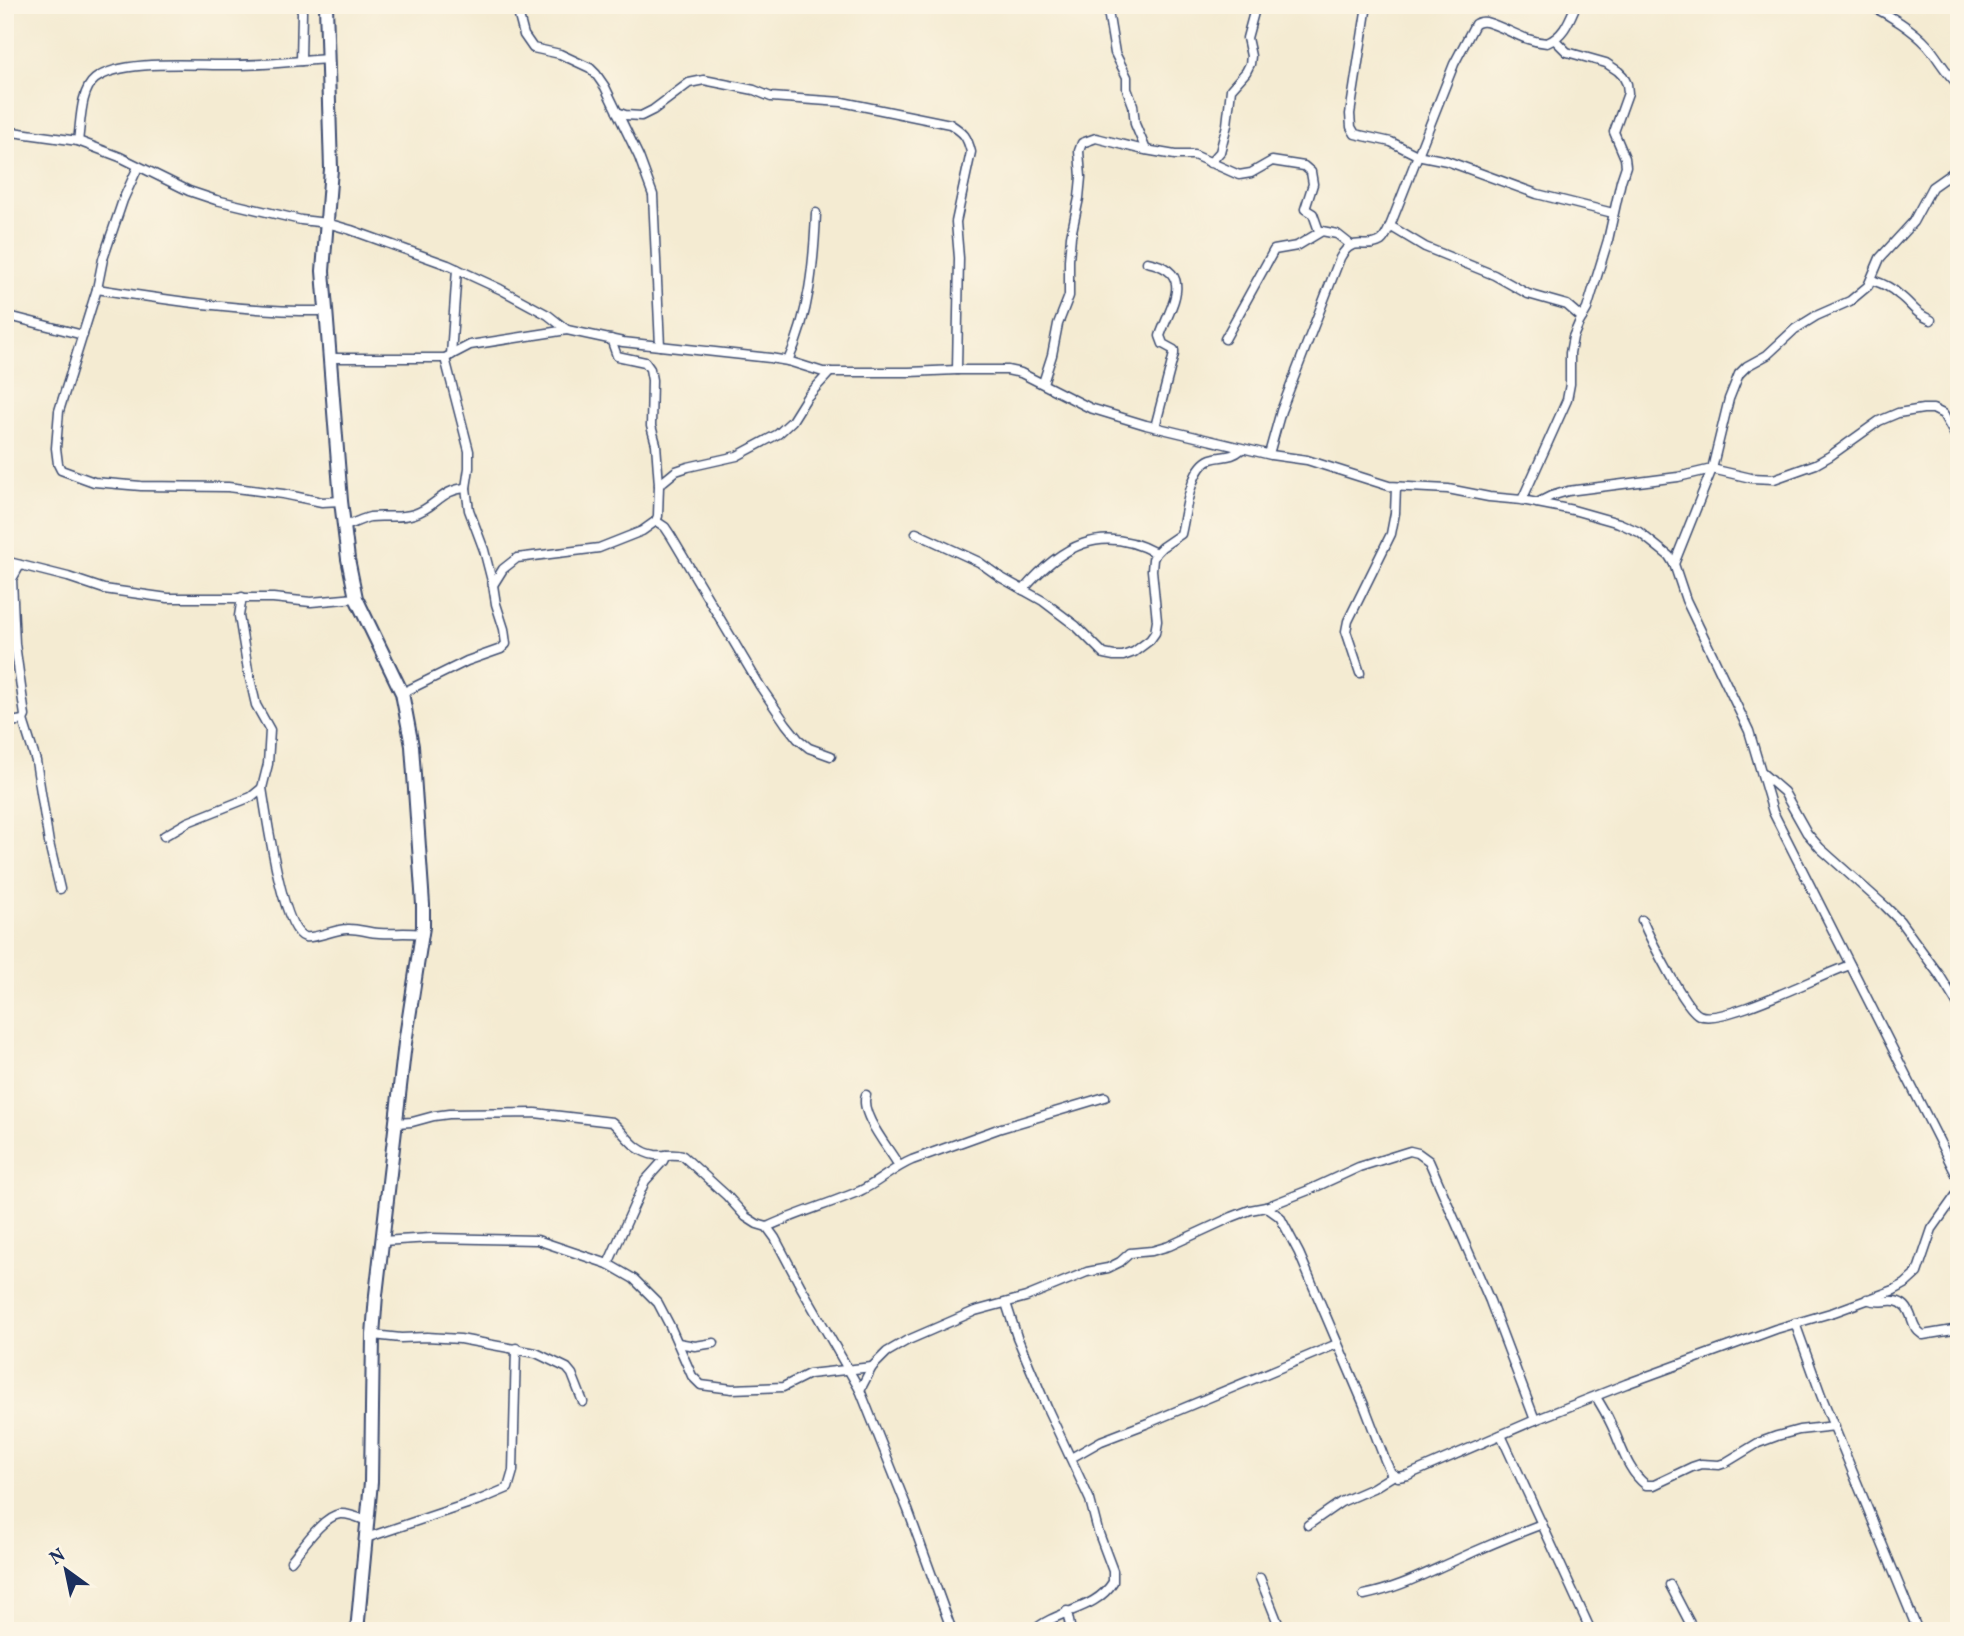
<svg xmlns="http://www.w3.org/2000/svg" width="1964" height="1636" font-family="Vollkorn,serif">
<rect width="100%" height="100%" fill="#fcf5e5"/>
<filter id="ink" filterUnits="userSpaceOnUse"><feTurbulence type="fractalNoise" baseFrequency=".0143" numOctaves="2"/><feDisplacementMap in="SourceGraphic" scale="14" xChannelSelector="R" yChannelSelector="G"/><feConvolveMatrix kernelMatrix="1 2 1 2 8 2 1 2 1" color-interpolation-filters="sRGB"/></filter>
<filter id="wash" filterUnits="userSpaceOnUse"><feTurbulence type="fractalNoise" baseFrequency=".00686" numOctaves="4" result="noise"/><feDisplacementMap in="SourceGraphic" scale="28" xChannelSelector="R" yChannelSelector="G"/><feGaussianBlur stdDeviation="1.57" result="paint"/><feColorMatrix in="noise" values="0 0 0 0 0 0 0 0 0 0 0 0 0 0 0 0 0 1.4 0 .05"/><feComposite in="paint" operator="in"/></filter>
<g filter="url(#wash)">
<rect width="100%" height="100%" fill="#f4ebd2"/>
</g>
<g filter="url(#ink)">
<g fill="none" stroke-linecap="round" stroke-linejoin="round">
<defs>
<g id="street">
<path d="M 299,5 L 302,12 L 301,61"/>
<path d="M 516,5 L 524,35 L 533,48 L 560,54 L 590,68 L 596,74 L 605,87 L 639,157 L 653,195 L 660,346"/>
<path d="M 1107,5 L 1115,53 L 1127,77 L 1127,89 L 1133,105 L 1135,124 L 1146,150"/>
<path d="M 1367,5 L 1350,114 L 1351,127 L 1355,134 L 1391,142 L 1417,155 L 1447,161 L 1537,194 L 1613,213"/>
<path d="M 1869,5 C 1888,14 1914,30 1928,46 C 1939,59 1946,74 1959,85"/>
<path d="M 617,112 L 625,115 L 641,116 L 653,110 L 689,83 L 704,80 L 754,90 L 771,97 L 842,102 L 950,124 C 964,133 967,136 971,152 L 956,222 L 959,258 L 957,370"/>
<path d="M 5,131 L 78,141 L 120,157 L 189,191 L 216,200 L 301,220 L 327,223 L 351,230 L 448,265 L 500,289 L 548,315 L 567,330 L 623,342 L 770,358 L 788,361 L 823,372 L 909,372 L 957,370 L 1007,370 L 1021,373 L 1090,408 L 1146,425 L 1271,455 L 1307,460 L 1389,486 L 1448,489 L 1489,497 L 1522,500 L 1573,510 L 1619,523 L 1639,532 L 1669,556 L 1674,564 L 1686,600 L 1749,731 L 1773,812 L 1959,1180"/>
<path d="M 78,141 C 81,122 80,91 95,79 C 122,58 200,66 235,65 C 265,65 296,61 327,59"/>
<path d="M 1210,163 L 1220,152 L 1227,125 L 1231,89 L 1246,72 L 1250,64 L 1251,56 L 1247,38 L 1256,5"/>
<path d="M 138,167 L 123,200 L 103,259 L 97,289 L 59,411 L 56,448 L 58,464 L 61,470 L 94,482 L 141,486 L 228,487 L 283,494 L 322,502 L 341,501"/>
<path d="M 1390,226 L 1425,247 L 1494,275 L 1528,294 L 1567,305 L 1582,318"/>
<path d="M 1147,262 C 1197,272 1170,306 1160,336 L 1163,344 L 1174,350 L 1174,354 L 1155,427"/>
<path d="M 1872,280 C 1881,283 1891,287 1898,294 C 1912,304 1914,313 1931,320"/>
<path d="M 97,289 C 173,301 248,312 326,311"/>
<path d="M 5,315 L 83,335"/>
<path d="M 1225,339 L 1274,250 L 1297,246 L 1322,231 L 1337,234 L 1351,245"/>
<path d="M 451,355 L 457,269"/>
<path d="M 329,358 L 445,358 L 470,345 L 567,330"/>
<path d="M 788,361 C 809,315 814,263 816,213"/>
<path d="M 1043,383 L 1052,355 L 1058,324 L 1069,296 L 1069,260 L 1071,236 L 1079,198 L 1081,177 L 1079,151 L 1082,143 L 1096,138 L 1140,149 L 1175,155 L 1194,155 L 1239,175 L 1251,173 L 1272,161 L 1304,166 L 1311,172 L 1313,184 L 1305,209 L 1313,214 L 1319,231"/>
<path d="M 1269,454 L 1281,411 L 1340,258 C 1353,234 1365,251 1381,241 C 1385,238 1388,231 1390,226 L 1454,64 L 1475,24 C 1480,22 1480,21 1486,22 C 1508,28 1522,41 1547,43 C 1564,36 1569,21 1576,5"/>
<path d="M 659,485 L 676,471 L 688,467 L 737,456 L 778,434 L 792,421 L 807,397 L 830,372"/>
<path d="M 1522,500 L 1567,400 L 1570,384 L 1570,353 L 1573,337 L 1579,323 L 1587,309 L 1608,240 L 1621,181 L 1626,166 L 1625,158 L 1614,132 L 1628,93 L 1627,84 L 1623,76 L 1618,71 L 1606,63 L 1567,52 L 1555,40"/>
<path d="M 1537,503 L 1551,496 L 1568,491 L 1678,477 L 1712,469 L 1751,478 L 1774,479 L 1816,464 L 1830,456 L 1879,421 L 1898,413 L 1923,409 L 1933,409 L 1943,414 L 1959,442"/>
<path d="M 656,521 L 665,527 L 671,536 L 760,686 L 786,724 L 798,739 L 809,748 L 831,756"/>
<path d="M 344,526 C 353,524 361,519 370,517 C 385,515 398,519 414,514 C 435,508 442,489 466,488"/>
<path d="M 916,533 L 979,562 L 1000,577 L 1043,601 L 1076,626 L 1104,654 L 1114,656 L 1123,656 L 1134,652 L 1150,640 L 1155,633 L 1157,621 L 1152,570 L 1153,559 L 1156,553 L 1162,547 L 1181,534 C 1186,515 1189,467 1211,459 C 1224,455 1230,459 1242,449"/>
<path d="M 5,561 L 68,577 L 104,589 L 168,598 L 273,598 L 311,602 L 356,598"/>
<path d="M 1674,564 L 1712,469 L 1729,399 L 1739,374 L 1747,366 L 1767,355 L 1795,329 L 1816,316 L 1850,301 L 1868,286 L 1880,258 L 1913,222 L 1932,187 L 1959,168"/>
<path d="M 493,585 L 503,569 L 517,558 L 599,548 L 642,531 L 656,521 L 658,516 L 659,485 L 656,444 L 651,426 L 652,380 L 650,369 L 645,362 L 617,356 L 611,339"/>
<path d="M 1023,590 C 1061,546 1101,523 1156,553"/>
<path d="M 1360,673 L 1346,631 L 1348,621 L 1391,534 L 1395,513 L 1396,487"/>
<path d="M 402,693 L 467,661 L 501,649 L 506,644 L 504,629 L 496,604 L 493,585 L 484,550 L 469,510 L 466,488 L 469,468 L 469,451 L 445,358"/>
<path d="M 23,720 L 36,761 L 49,843 L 60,889"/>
<path d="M 5,723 L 23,720 L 25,716 L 15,644 L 12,579 L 20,565"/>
<path d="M 1762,773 L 1784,792 L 1807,833 L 1820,848 L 1885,906 L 1900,921 L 1940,976 L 1959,1007"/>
<path d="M 262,788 C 266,812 282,931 305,937 C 315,939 335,929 347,929 C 358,928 368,933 379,933 C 395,934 405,932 422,934"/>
<path d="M 164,836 L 188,822 L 251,797 L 262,788 L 268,764 L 270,730 L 256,705 L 248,670 L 239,616 L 242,597"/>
<path d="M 1642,920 C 1649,936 1685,1009 1699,1015 C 1722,1026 1822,974 1850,965"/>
<path d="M 866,1095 C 859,1114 889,1148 899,1166"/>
<path d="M 396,1123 L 412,1122 L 434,1116 L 449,1114 L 535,1113 L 612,1122 C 626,1134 634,1152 655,1155 C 665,1156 673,1153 683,1156 L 727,1196 L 746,1217 L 757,1224 L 767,1227 L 775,1238 L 801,1287 L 860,1390 L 908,1510 L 952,1631"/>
<path d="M 1266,1207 L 1280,1217 L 1299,1253 L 1364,1405 L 1385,1460 L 1391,1473 L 1398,1477 L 1408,1475 L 1535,1420 L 1626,1384 L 1776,1329 L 1834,1312 L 1894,1290 L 1905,1284 L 1917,1273 L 1932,1229 L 1959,1191"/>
<path d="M 767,1227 C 797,1213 829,1204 860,1191 C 879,1182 893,1168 912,1160 L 998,1129 L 1105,1097"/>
<path d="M 382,1241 L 431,1238 L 537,1240 L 608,1264 L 634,1279 L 658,1303 L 670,1326 L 692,1376 L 701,1385 L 732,1389 L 783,1387 L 809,1374 L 872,1367"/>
<path d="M 608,1264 L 645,1181 L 663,1161 L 666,1155"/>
<path d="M 1867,1299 C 1880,1306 1894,1295 1905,1306 C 1914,1315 1910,1327 1923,1335 L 1959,1329"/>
<path d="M 1006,1303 L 1017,1337 L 1048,1410 L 1090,1500 L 1098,1531 L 1113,1571 L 1113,1582 C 1095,1611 1058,1609 1033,1631"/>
<path d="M 1795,1323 L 1821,1395 L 1918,1631"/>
<path d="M 373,1335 L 401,1338 L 427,1337 L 460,1339 L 536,1353 L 567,1368 L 572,1374 L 583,1402"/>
<path d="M 678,1343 L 695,1346 L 714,1343"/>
<path d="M 860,1390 L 872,1367 L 887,1352 L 906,1341 L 975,1311 L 1026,1297 L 1087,1272 L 1108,1268 L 1120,1262 L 1130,1253 L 1152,1251 L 1169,1246 L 1232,1217 L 1250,1210 L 1266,1207 L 1309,1190 L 1359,1167 L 1410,1151 L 1418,1153 L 1429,1161 L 1490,1301 L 1535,1420"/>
<path d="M 1596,1397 C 1601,1405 1606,1413 1610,1422 C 1621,1443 1626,1470 1646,1485 L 1654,1485 L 1692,1467 L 1701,1464 L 1719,1465 L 1725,1463 L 1758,1443 L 1777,1436 L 1799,1430 L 1835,1426"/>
<path d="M 1501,1435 L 1591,1631"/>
<path d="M 1071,1458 L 1101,1441 L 1148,1423 L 1337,1344"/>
<path d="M 1308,1525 L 1341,1502 L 1373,1488 L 1394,1475"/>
<path d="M 366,1538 L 482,1499 L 508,1488 L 513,1471 L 516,1348"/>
<path d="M 291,1561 C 302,1548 323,1516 340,1514 C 349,1513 359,1518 367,1521"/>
<path d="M 1260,1578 L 1281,1631"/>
<path d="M 1670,1585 L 1694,1631"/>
<path d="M 1364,1595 C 1399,1588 1424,1574 1456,1560 C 1484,1547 1513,1535 1542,1524"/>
<path d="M 1067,1611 L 1071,1631"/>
<path d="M 927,1631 L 951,1627"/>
</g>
<path id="secondary" d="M 326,5 L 331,169 L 323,271 L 341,501 L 348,559 L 356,598 L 402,693 L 412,746 L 423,905 L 423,927 L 405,1043 L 376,1295 L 373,1335 L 371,1482 L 357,1631"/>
</defs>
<!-- street casing -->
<use href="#street" stroke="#3c4b6f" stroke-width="11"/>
<!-- secondary casing -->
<use href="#secondary" stroke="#3c4b6f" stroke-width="16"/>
<!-- street -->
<use href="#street" stroke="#fff" stroke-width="8"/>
<!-- secondary -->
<use href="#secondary" stroke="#fff" stroke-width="12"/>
</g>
</g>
<!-- margin -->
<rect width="1964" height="1636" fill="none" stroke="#fcf5e5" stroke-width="28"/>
<!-- north arrow -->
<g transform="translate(66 1570) rotate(327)" stroke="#fcf5e5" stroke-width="5" paint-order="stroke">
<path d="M0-5L12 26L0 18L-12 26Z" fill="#1b2f5e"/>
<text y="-10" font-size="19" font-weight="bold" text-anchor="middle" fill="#1b2f5e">N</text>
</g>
</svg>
